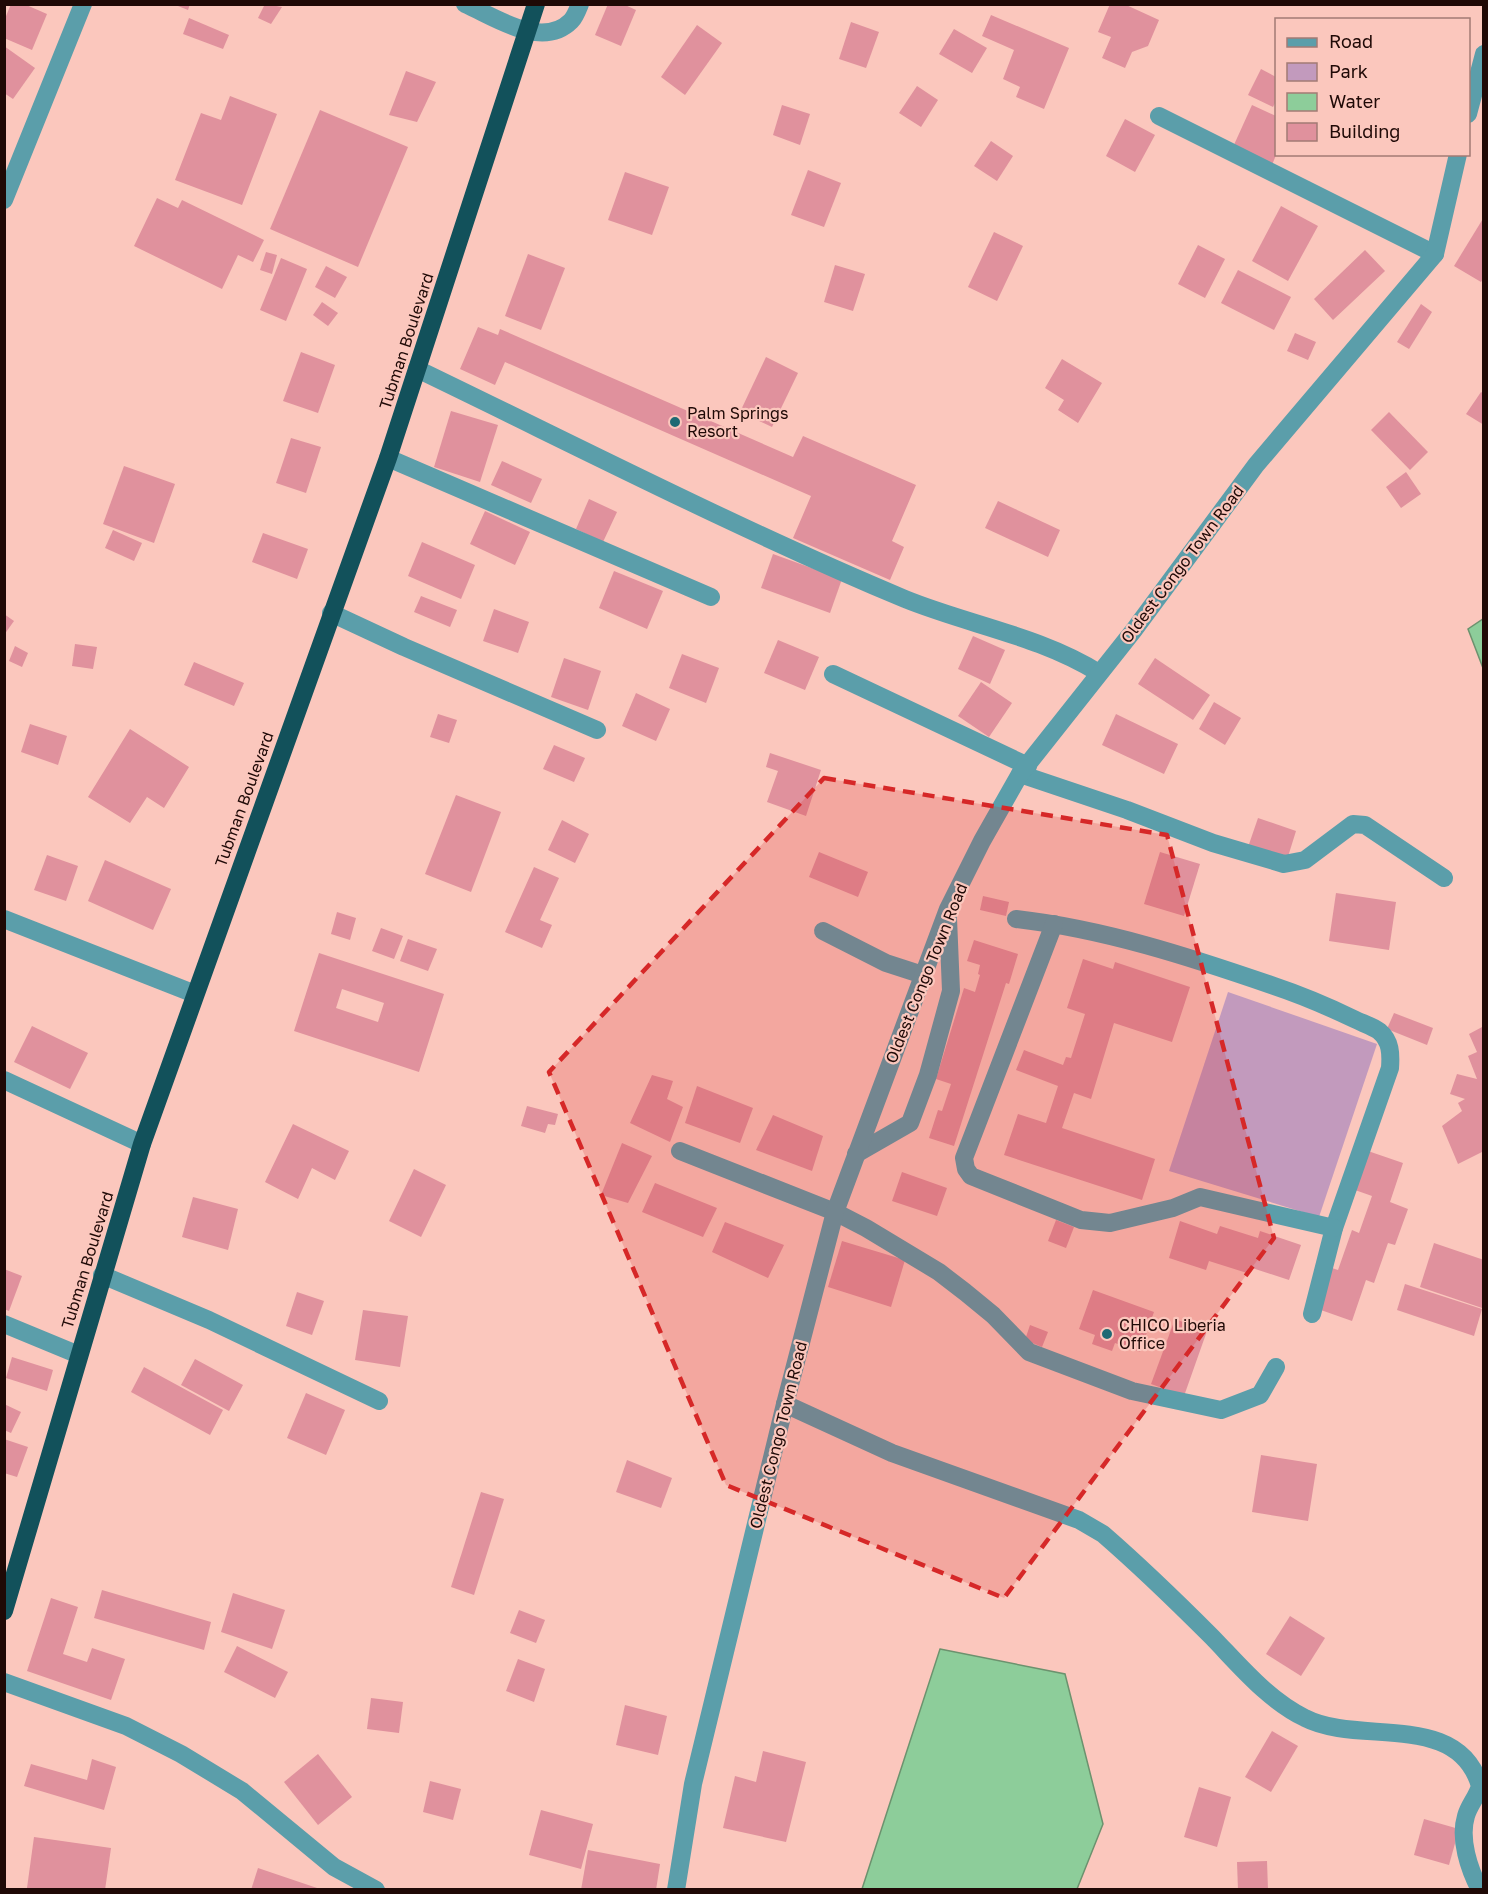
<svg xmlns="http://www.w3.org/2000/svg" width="1488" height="1894" font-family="'Golos Text',sans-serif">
<rect width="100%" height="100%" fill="#fbc7bd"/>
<!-- green -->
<path fill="#c29abd" d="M 1228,992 L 1377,1044 L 1319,1217 L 1169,1171 Z"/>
<!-- water -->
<g fill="#8dcd9a" stroke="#6c926e" stroke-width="1.5">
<path d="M 1483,619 L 1483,668 L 1468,629 Z"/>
<path d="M 940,1649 L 1065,1674 L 1103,1824 L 1077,1889 L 862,1889 Z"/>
</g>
<!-- building -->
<g fill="#e0919d" fill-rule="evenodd">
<path d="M 11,4 L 24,4 L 47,14 L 32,50 L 4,38 L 4,21 Z"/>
<path d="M 173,4 L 190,4 L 188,10 Z"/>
<path d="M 265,4 L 282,7 L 271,24 L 258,18 Z"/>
<path d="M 608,4 L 623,4 L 636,10 L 621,46 L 595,35 Z"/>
<path d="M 1110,4 L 1124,4 L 1159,20 L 1148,46 L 1132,52 L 1125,68 L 1102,58 L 1111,37 L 1098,32 Z"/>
<path d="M 991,15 L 1069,48 L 1044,109 L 1016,97 L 1020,87 L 1003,79 L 1014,50 L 982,36 Z"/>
<path d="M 189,18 L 229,35 L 223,49 L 183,34 Z"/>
<path d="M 851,22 L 879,32 L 866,68 L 839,59 Z"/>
<path d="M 697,25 L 722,43 L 685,95 L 661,77 Z"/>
<path d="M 954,29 L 987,48 L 972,73 L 939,54 Z"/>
<path d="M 4,46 L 35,68 L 13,99 L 4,93 Z"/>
<path d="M 1261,69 L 1276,77 L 1276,101 L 1273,107 L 1248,95 Z"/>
<path d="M 406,71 L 436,82 L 417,122 L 389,115 Z"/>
<path d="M 917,86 L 938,100 L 921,127 L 899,113 Z"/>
<path d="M 230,96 L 277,114 L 242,205 L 175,180 L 201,113 L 221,120 Z"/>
<path d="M 782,105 L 810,114 L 800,145 L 773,135 Z"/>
<path d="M 1252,105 L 1276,116 L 1276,155 L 1272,165 L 1233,147 Z"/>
<path d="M 320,110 L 408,147 L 358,267 L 270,229 Z"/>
<path d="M 1125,119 L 1155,135 L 1135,172 L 1106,156 Z"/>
<path d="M 991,141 L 1013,156 L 997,181 L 974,166 Z"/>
<path d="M 808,170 L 841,183 L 824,227 L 791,215 Z"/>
<path d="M 625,172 L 669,187 L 652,235 L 608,220 Z"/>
<path d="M 157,198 L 178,208 L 182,200 L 264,240 L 253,262 L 238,255 L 222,289 L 134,246 Z"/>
<path d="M 1281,206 L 1318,226 L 1288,281 L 1252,261 Z"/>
<path d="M 1484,217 L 1484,277 L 1481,282 L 1454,266 Z"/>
<path d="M 994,232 L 1023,246 L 997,301 L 968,287 Z"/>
<path d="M 1198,245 L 1225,259 L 1205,298 L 1178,284 Z"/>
<path d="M 1365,250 L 1385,271 L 1333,320 L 1314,299 Z"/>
<path d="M 266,252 L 277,255 L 272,274 L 260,270 Z"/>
<path d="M 528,254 L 565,268 L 541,330 L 505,316 Z"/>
<path d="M 281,258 L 307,269 L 286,321 L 260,310 Z"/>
<path d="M 835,265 L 865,274 L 853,311 L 824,302 Z"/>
<path d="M 326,266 L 347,277 L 335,298 L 315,287 Z"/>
<path d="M 1238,270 L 1291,297 L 1274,330 L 1221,303 Z"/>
<path d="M 322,302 L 338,313 L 328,326 L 313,315 Z"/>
<path d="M 1421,304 L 1432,312 L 1409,349 L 1397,342 Z"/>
<path d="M 478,327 L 498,335 L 500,329 L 793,457 L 803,436 L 916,485 L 892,541 L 904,547 L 890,580 L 793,538 L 811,496 L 505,362 L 495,385 L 460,369 Z"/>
<path d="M 1295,333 L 1316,342 L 1308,360 L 1287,351 Z"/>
<path d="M 301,352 L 335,365 L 318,413 L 283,401 Z"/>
<path d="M 766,357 L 798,373 L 772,427 L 740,412 Z"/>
<path d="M 1062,359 L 1102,383 L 1078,423 L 1058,410 L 1064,400 L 1045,388 Z"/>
<path d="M 1481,392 L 1484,394 L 1484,425 L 1466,414 Z"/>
<path d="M 451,411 L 498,425 L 480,482 L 434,467 Z"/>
<path d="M 1389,412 L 1428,452 L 1410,470 L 1371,430 Z"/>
<path d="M 291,438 L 321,447 L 306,493 L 276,483 Z"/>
<path d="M 502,461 L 542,479 L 531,503 L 491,485 Z"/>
<path d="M 124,466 L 175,484 L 154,543 L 103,524 Z"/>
<path d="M 1406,472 L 1421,494 L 1401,508 L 1386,487 Z"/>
<path d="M 589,499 L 617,512 L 603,542 L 576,529 Z"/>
<path d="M 998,501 L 1060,530 L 1048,557 L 985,528 Z"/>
<path d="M 485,511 L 530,532 L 515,565 L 470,544 Z"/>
<path d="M 113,530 L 142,543 L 134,561 L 105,548 Z"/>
<path d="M 263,533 L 308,549 L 297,579 L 252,562 Z"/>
<path d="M 422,542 L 475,565 L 461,599 L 408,576 Z"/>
<path d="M 773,554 L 842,579 L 830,613 L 761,588 Z"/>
<path d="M 614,571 L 663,591 L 647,629 L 599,608 Z"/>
<path d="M 421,596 L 457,610 L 450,627 L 414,612 Z"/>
<path d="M 494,609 L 529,622 L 518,653 L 483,641 Z"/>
<path d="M 4,614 L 14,621 L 4,635 Z"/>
<path d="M 973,636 L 1005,650 L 990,684 L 958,669 Z"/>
<path d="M 778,640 L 819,657 L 805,690 L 764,673 Z"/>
<path d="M 75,644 L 97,647 L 93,669 L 72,666 Z"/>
<path d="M 15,646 L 28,653 L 22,667 L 9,661 Z"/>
<path d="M 682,654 L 719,668 L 706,703 L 669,688 Z"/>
<path d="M 564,658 L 601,671 L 588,710 L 551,697 Z"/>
<path d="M 1155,658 L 1210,695 L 1193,720 L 1138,684 Z"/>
<path d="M 194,662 L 244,683 L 234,706 L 184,685 Z"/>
<path d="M 981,682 L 1012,703 L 989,737 L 958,716 Z"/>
<path d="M 636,693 L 670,709 L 656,741 L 622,726 Z"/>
<path d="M 1214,702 L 1241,718 L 1225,745 L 1199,729 Z"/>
<path d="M 438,714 L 457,720 L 449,743 L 430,737 Z"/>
<path d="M 1116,714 L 1178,744 L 1164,774 L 1102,745 Z"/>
<path d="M 30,724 L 67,736 L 58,765 L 21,752 Z"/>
<path d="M 130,729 L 189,767 L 164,808 L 147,797 L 130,823 L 88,797 Z"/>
<path d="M 554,745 L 585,758 L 574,782 L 543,769 Z"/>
<path d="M 770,753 L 821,770 L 806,816 L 767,802 L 778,771 L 766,767 Z"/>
<path d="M 456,795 L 501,812 L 471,892 L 425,874 Z"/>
<path d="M 1258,818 L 1296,831 L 1286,863 L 1247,850 Z"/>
<path d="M 562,820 L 589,834 L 575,863 L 548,850 Z"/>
<path d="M 819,852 L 868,872 L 858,897 L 809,877 Z"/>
<path d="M 1160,852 L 1200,864 L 1184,916 L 1144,904 Z"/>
<path d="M 47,855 L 78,866 L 66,901 L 34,890 Z"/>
<path d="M 105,860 L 171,889 L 153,930 L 88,901 Z"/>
<path d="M 534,867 L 559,878 L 540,920 L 552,925 L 542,948 L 505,932 Z"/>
<path d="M 1336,893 L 1396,902 L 1389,950 L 1329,941 Z"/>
<path d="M 983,896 L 1009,902 L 1006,916 L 980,910 Z"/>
<path d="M 337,912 L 356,918 L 350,940 L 331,934 Z"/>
<path d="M 381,928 L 403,936 L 394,959 L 372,951 Z"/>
<path d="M 408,939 L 437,949 L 428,971 L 400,961 Z"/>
<path d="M 974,940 L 1018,954 L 1009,984 L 1006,983 L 954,1146 L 929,1138 L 938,1110 L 942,1111 L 951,1084 L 936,1079 L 964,988 L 975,992 L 980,975 L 978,974 L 980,965 L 967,961 Z"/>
<path d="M 319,953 L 444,994 L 419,1072 L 294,1031 ZM 342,989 L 384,1003 L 378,1022 L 336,1008 Z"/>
<path d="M 1083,959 L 1113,969 L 1115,962 L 1190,987 L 1172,1042 L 1114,1023 L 1091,1099 L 1074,1093 L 1062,1128 L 1155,1159 L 1142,1200 L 1004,1155 L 1018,1114 L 1046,1123 L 1058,1086 L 1016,1070 L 1024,1050 L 1063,1065 L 1066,1057 L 1071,1058 L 1085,1014 L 1067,1008 Z"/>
<path d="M 1394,1013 L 1433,1028 L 1427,1045 L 1387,1029 Z"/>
<path d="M 32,1026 L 88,1053 L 70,1089 L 14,1062 Z"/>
<path d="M 1484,1026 L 1484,1151 L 1458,1164 L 1442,1126 L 1462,1111 L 1458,1103 L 1465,1099 L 1450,1094 L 1457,1074 L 1477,1079 L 1468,1056 L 1477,1052 L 1469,1034 Z"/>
<path d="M 652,1075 L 673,1081 L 667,1099 L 683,1107 L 670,1142 L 630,1123 Z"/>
<path d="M 697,1086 L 753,1108 L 740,1143 L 685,1123 Z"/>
<path d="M 527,1106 L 558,1114 L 555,1125 L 548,1124 L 545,1133 L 521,1126 Z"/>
<path d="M 773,1115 L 823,1136 L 812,1171 L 756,1150 Z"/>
<path d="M 293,1124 L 349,1151 L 335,1180 L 312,1168 L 298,1199 L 265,1182 Z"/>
<path d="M 622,1143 L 652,1156 L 628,1203 L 601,1195 Z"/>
<path d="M 1368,1151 L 1403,1163 L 1390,1202 L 1408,1209 L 1395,1245 L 1388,1243 L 1374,1283 L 1366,1280 L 1352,1321 L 1318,1309 L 1332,1268 L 1338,1270 L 1352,1230 L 1359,1233 L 1372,1196 L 1355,1190 Z"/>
<path d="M 414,1169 L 446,1185 L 421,1237 L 389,1221 Z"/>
<path d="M 902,1172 L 947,1188 L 937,1216 L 892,1201 Z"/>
<path d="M 655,1183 L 717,1208 L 703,1237 L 642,1212 Z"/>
<path d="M 193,1197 L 238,1209 L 228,1250 L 182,1237 Z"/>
<path d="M 1056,1220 L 1074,1227 L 1066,1248 L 1048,1241 Z"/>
<path d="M 1180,1221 L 1217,1234 L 1220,1226 L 1258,1238 L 1260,1231 L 1301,1245 L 1289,1280 L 1249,1267 L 1247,1273 L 1209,1261 L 1206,1270 L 1169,1258 Z"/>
<path d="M 725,1222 L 784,1245 L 768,1278 L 712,1252 Z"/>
<path d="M 842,1241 L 905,1260 L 891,1307 L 828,1287 Z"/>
<path d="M 1434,1243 L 1484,1260 L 1482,1308 L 1420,1287 Z"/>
<path d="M 4,1269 L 22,1276 L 9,1311 L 4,1309 Z"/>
<path d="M 1405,1284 L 1482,1309 L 1474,1336 L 1397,1310 Z"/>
<path d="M 1093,1290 L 1154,1312 L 1140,1352 L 1115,1343 L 1112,1351 L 1092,1344 L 1095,1335 L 1079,1329 Z"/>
<path d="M 297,1292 L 324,1301 L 312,1335 L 286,1326 Z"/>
<path d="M 363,1310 L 408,1316 L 400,1367 L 355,1360 Z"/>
<path d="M 1175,1319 L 1207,1331 L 1184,1396 L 1151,1384 Z"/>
<path d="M 1030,1325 L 1048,1332 L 1042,1347 L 1025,1340 Z"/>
<path d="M 12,1357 L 53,1370 L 47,1391 L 6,1378 Z"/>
<path d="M 195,1359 L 243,1385 L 229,1411 L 181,1385 Z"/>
<path d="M 144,1367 L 223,1410 L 210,1435 L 131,1392 Z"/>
<path d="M 306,1393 L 345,1410 L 326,1455 L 287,1438 Z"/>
<path d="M 4,1404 L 21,1412 L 11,1433 L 4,1430 Z"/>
<path d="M 4,1439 L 28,1447 L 17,1477 L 4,1473 Z"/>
<path d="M 1261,1455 L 1317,1464 L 1308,1521 L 1252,1512 Z"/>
<path d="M 627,1460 L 672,1478 L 661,1508 L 616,1492 Z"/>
<path d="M 481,1492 L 504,1499 L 474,1595 L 451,1587 Z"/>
<path d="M 102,1590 L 211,1622 L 204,1650 L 94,1618 Z"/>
<path d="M 233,1593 L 285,1610 L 272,1649 L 221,1632 Z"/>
<path d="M 51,1598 L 78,1607 L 63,1654 L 87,1662 L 92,1648 L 125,1659 L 111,1700 L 27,1671 Z"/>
<path d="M 519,1610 L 545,1620 L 536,1643 L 510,1633 Z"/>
<path d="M 1290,1616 L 1325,1638 L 1301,1676 L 1266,1654 Z"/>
<path d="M 237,1646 L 288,1672 L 275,1698 L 224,1672 Z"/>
<path d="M 518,1659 L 545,1669 L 534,1702 L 506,1691 Z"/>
<path d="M 371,1698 L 403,1702 L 399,1733 L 367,1729 Z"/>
<path d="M 625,1705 L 667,1716 L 658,1755 L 616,1745 Z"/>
<path d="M 1272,1731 L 1298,1746 L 1271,1792 L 1245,1777 Z"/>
<path d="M 763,1751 L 806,1762 L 786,1842 L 723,1828 L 735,1776 L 756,1782 Z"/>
<path d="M 318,1754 L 352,1797 L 318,1825 L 284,1782 Z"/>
<path d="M 92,1759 L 116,1767 L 104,1810 L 24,1786 L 31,1764 L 87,1780 Z"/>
<path d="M 430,1781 L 461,1789 L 453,1820 L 423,1812 Z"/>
<path d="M 1199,1787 L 1231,1797 L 1217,1847 L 1184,1837 Z"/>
<path d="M 541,1810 L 593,1824 L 581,1869 L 529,1855 Z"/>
<path d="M 1424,1819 L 1459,1829 L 1449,1865 L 1414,1855 Z"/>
<path d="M 34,1837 L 111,1848 L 105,1890 L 27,1888 Z"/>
<path d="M 588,1850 L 660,1864 L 656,1890 L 581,1890 Z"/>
<path d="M 1267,1861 L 1268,1890 L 1238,1890 L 1237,1862 Z"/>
<path d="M 258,1868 L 320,1889 L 320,1890 L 251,1890 Z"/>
</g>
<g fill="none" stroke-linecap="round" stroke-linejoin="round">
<!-- minor -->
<g stroke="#5b9eaa" stroke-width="18">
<path d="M 465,4 C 495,17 542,50 571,21 C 575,17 578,9 580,4"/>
<path d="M 1468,114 L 1484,54"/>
<path d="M 1159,116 L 1435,254"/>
<path d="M 4,200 L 83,4"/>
<path d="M 417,369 C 579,447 740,530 905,599 C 969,625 1040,636 1099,673"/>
<path d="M 388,458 L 711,597"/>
<path d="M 331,613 L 404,647 L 597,730"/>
<path d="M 833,674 L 1028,766"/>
<path d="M 1020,774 L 1127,810 L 1213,843 L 1284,864 L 1305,860 L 1353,824 L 1365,825 L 1444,878"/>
<path d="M 4,919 L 195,994"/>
<path d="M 1016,919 C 1104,929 1190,957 1274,986 C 1301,995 1327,1006 1354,1019 C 1362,1023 1372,1026 1379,1031 C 1391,1041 1391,1054 1390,1068 L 1334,1228 L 1312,1314"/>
<path d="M 1054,924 L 964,1158 L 966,1169 L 971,1176 L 1081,1220 L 1110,1223 L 1173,1208 L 1200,1197 L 1334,1228"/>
<path d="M 823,931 L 886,963 L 923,975"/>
<path d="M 4,1080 L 142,1144"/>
<path d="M 680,1151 L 835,1212 L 866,1228 L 939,1272 L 965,1292 L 993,1315 L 1029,1352 L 1132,1391 L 1221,1410 L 1260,1395 L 1276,1367"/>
<path d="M 856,1154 L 910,1123 L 928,1075 L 951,991 L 948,918"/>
<path d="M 102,1275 L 209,1320 L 379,1401"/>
<path d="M 4,1324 L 79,1355"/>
<path d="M 785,1404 L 892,1453 L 1079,1520 L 1103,1534 C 1141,1567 1177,1602 1212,1637 C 1240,1666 1268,1700 1305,1718 C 1359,1746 1458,1710 1480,1786 C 1477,1797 1469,1805 1466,1816 C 1459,1839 1469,1869 1480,1890"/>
<path d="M 4,1682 L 126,1726 L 181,1754 L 242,1791 L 334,1867 L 376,1890"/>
<path d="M 676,1890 L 693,1784 L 785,1404 L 835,1212 L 948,909 L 982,841 L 1020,774 L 1134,630 L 1256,465 L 1435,254 L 1458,154"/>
</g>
<!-- highway -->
<path stroke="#12515b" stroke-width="18" d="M 4,1611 L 142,1144 L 388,458 L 536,4"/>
</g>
<!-- marked area -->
<path fill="#d62828" fill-opacity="0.2" stroke="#d62828" stroke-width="4.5" stroke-dasharray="12 8" stroke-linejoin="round" d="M 824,778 L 1167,835 L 1274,1238 L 1004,1598 L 726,1485 L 549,1072 Z"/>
<!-- markers -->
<g fill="#1f6974" stroke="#fbc7bd" stroke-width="2">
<circle cx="675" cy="422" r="6"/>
<circle cx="1107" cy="1334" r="6"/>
</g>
<g text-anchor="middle" stroke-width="4.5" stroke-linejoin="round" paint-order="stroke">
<!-- street labels -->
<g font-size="16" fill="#1f0906" stroke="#fbc7bd">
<text transform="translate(406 341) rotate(-72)" y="6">Tubman Boulevard</text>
<text transform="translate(1182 564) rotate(-53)" y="6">Oldest Congo Town Road</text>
<text transform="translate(244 799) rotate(-70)" y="6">Tubman Boulevard</text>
<text transform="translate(926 973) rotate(-68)" y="6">Oldest Congo Town Road</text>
<text transform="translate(87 1260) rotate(-73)" y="6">Tubman Boulevard</text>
<text transform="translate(778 1435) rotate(-76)" y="6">Oldest Congo Town Road</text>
</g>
<!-- poi labels -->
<g font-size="16" fill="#1f0906" stroke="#fbc7bd" text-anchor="start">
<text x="687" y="419">Palm Springs<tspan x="687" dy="18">Resort</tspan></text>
<text x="1119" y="1331">CHICO Liberia<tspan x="1119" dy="18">Office</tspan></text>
</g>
</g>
<!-- border -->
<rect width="1488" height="1894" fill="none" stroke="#1f0906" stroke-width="12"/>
<!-- legend -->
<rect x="1275" y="18" width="195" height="138" fill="#fbc7bd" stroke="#a37b74" stroke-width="1.5"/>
<rect x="1287" y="38" width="30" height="9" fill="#5b9eaa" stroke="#a37b74" stroke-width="1.5"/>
<text x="1329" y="48" font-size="18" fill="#1f0906">Road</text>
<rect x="1287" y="63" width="30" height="18" fill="#c29abd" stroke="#a37b74" stroke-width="1.5"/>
<text x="1329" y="78" font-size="18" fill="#1f0906">Park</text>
<rect x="1287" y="93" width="30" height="18" fill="#8dcd9a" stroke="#a37b74" stroke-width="1.5"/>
<text x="1329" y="108" font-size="18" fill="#1f0906">Water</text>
<rect x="1287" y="123" width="30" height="18" fill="#e0919d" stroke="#a37b74" stroke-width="1.5"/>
<text x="1329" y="138" font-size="18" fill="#1f0906">Building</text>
</svg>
